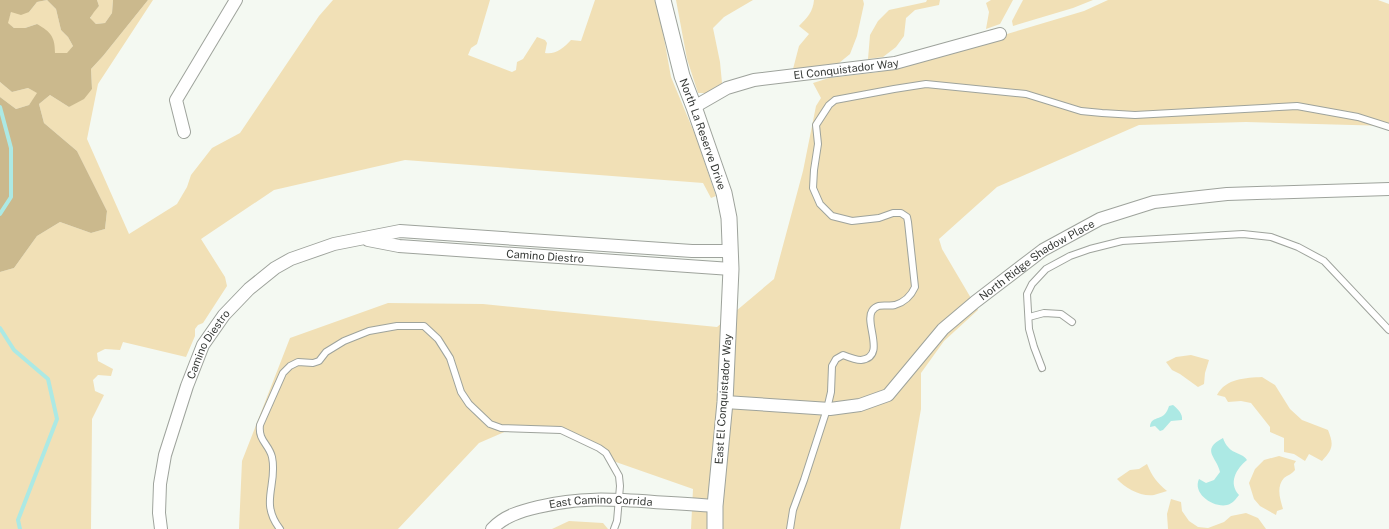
<svg xmlns="http://www.w3.org/2000/svg" width="1389" height="529" font-family="'Public Sans',sans-serif">
<rect width="100%" height="100%" fill="#f4f9f2"/>
<!-- green -->
<g fill="#f1e0b6">
<path d="M 47,0 L 56,9 L 61,30 L 68,37 L 73,46 L 67,54 L 55,53 L 37,24 L 25,28 L 14,28 L 7,23 L 11,12 L 29,12 L 37,2 Z"/>
<path d="M 97,0 L 113,0 L 112,13 L 105,23 L 96,24 L 90,19 L 93,12 L 99,6 Z"/>
<path d="M 148,0 L 153,0 L 98,84 L 87,139 L 129,234 L 177,204 L 187,187 L 191,175 L 212,148 L 240,133 L 319,16 L 333,0 L 490,0 L 477,44 L 471,48 L 468,55 L 512,72 L 516,70 L 517,62 L 523,59 L 537,37 L 545,40 L 547,43 L 545,53 C 555,55 564,48 571,40 L 581,41 L 595,0 L 656,0 L 658,5 L 671,77 L 696,137 L 716,196 L 711,198 L 703,183 L 405,160 L 274,190 L 201,239 L 225,277 L 227,286 L 203,323 L 198,325 L 195,329 L 195,336 L 186,357 L 123,342 L 120,350 L 105,349 L 97,353 L 98,361 L 113,369 L 111,376 L 98,375 L 93,380 L 95,391 L 104,395 L 92,419 L 91,529 L 0,529 L 0,272 L 14,268 L 37,236 L 60,222 L 91,233 L 105,229 L 107,211 L 77,151 L 44,123 L 39,104 L 50,95 L 69,107 L 92,89 L 91,69 L 103,56 Z"/>
<path d="M 676,0 L 753,0 L 724,17 L 713,28 L 720,62 L 722,83 L 706,93 L 698,93 L 687,59 Z"/>
<path d="M 814,0 L 863,0 L 864,4 L 857,36 L 850,54 L 839,63 L 793,69 L 799,46 L 809,34 L 799,26 C 807,18 813,12 814,0 Z"/>
<path d="M 927,0 L 940,0 L 939,5 L 915,10 L 906,18 L 904,36 L 896,47 L 883,57 L 868,59 L 870,35 L 878,21 L 889,10 L 926,2 Z"/>
<path d="M 991,0 L 1013,0 L 1000,24 L 986,29 L 989,12 L 986,3 Z"/>
<path d="M 1023,0 L 1093,0 L 1073,8 L 1013,26 L 1012,21 Z"/>
<path d="M 1108,0 L 1378,0 L 1389,4 L 1389,126 L 1246,122 L 1139,125 L 997,187 L 939,239 L 942,249 L 978,310 L 944,341 L 921,373 L 921,409 L 900,529 L 691,529 L 693,489 L 613,461 L 561,426 L 509,430 L 479,443 L 398,529 L 239,529 L 242,461 L 290,338 L 388,303 L 483,304 L 717,327 L 774,279 L 803,171 L 816,106 L 821,98 L 813,83 L 829,78 L 879,72 L 1084,11 Z"/>
<path d="M 0,82 L 12,92 L 28,88 L 38,93 L 29,105 L 16,109 L 0,97 Z"/>
<path d="M 1191,355 L 1209,360 L 1205,373 L 1204,384 L 1198,387 L 1180,374 L 1172,370 L 1166,362 L 1176,357 Z"/>
<path d="M 1262,377 L 1275,385 L 1290,409 L 1302,420 L 1328,430 C 1334,445 1333,449 1322,461 L 1309,454 L 1305,461 L 1294,454 L 1284,452 L 1284,438 L 1270,432 L 1270,427 L 1251,403 L 1241,401 L 1228,402 L 1225,397 L 1217,395 C 1226,378 1246,378 1262,377 Z"/>
<path d="M 1279,456 L 1296,461 L 1294,464 L 1295,470 C 1292,474 1288,475 1284,478 C 1276,487 1280,499 1283,509 L 1277,511 L 1276,515 L 1260,506 L 1254,499 L 1249,483 L 1255,469 L 1264,460 Z"/>
<path d="M 1147,464 C 1152,476 1157,483 1167,491 C 1163,492 1158,494 1154,495 C 1141,497 1125,488 1117,479 L 1130,470 L 1139,469 Z"/>
<path d="M 1171,499 L 1181,502 L 1182,511 L 1189,521 L 1198,527 L 1208,528 L 1224,522 L 1231,516 L 1246,513 L 1258,518 L 1266,529 L 1168,529 L 1167,514 Z"/>
<path d="M 569,521 L 603,523 L 608,529 L 552,529 Z"/>
</g>
<!-- forest -->
<path fill="#cbb98d" fill-rule="evenodd" d="M 0,0 L 97,0 L 99,6 L 94,12 L 90,18 L 96,24 L 105,23 L 112,13 L 113,0 L 148,0 L 103,56 L 91,69 L 92,89 L 84,99 L 69,107 L 50,95 L 39,104 L 44,123 L 77,151 L 107,211 L 105,229 L 91,233 L 60,222 L 37,236 L 14,268 L 0,272 L 0,97 L 16,109 L 29,105 L 37,93 L 28,88 L 12,92 L 0,82 ZM 47,0 L 56,9 L 61,30 L 68,37 L 73,46 L 67,53 L 55,53 C 55,37 51,32 37,24 L 25,28 L 14,28 L 8,23 L 11,12 L 21,15 L 29,12 L 37,2 Z"/>
<!-- water -->
<g fill="#ace9e4">
<path d="M 1173,405 C 1178,409 1183,414 1182,420 L 1171,421 L 1163,430 L 1160,431 L 1155,426 L 1150,427 C 1151,417 1158,420 1164,415 C 1167,412 1168,409 1169,406 Z"/>
<path d="M 1223,438 C 1224,441 1226,445 1228,447 C 1233,454 1243,453 1247,460 C 1236,469 1228,483 1239,495 C 1236,499 1232,504 1227,505 C 1214,508 1192,494 1199,479 L 1206,483 L 1214,480 L 1220,472 C 1217,457 1200,450 1223,438 Z"/>
</g>
<g fill="none" stroke-linecap="round" stroke-linejoin="round">
<!-- stream -->
<g stroke="#ace9e4" stroke-width="4">
<path d="M 0,107 L 11,148 L 11,197 L 0,214"/>
<path d="M 0,328 L 14,350 L 48,379 L 57,419 L 18,520 L 20,529"/>
</g>
<defs>
<g id="service">
<path d="M 1029,317 L 1044,313 L 1061,314 L 1072,322"/>
<path d="M 1042,368 L 1034,347 L 1029,329 L 1027,294 L 1032,284 L 1046,269 L 1070,256 L 1090,249 L 1122,241 L 1243,234 L 1271,237 L 1298,247 L 1324,261 L 1389,330"/>
<path d="M 280,529 C 259,502 278,485 272,457 C 269,444 258,441 260,425 L 283,373 L 290,366 L 298,362 L 313,363 L 319,361 L 326,352 L 344,341 L 369,331 L 397,326 L 424,326 L 438,339 L 450,358 L 461,392 L 469,404 L 490,424 L 501,428 L 561,430 L 599,448 L 606,453 L 619,476 L 620,486 L 617,521 L 614,529"/>
<path d="M 790,529 L 793,510 L 804,480 L 827,409 L 831,392 L 832,366 L 836,359 L 843,355 C 848,357 856,360 861,360 C 887,357 864,323 872,311 C 878,302 887,307 895,305 C 905,302 911,296 915,287 L 908,222 L 907,217 L 901,213 L 893,213 L 879,218 L 852,221 L 832,216 L 820,204 L 813,188 L 814,170 L 818,144 L 816,125 L 829,105 L 835,100 L 894,89 L 926,84 L 1026,94 L 1081,111 L 1102,113 L 1135,115 L 1297,106 L 1358,117 L 1389,127"/>
</g>
<g id="minor">
<path id="s1" d="M 694,107 L 727,88 L 754,80 L 895,63 L 1000,34"/>
<path d="M 184,132 L 176,100 L 236,0"/>
<path id="s2" d="M 368,240 L 399,246 L 731,269"/>
<path id="s3" d="M 725,402 L 830,409 L 860,405 L 888,395 L 943,329 L 975,302 L 1043,250 L 1100,219 L 1154,202 L 1227,194 L 1389,189"/>
<path id="s4" d="M 161,529 L 159,513 L 160,484 L 165,455 L 187,386 L 203,345 L 224,315 L 249,289 L 275,268 L 291,259 L 334,244 L 400,231 L 692,251 L 730,251"/>
<path id="s5" d="M 492,529 C 504,516 521,511 538,507 C 579,497 612,499 654,502 C 674,503 695,504 715,506"/>
</g>
<g id="tertiary">
<path id="s6" d="M 663,0 L 682,76 L 694,107 L 724,193 L 729,218 L 731,269 L 725,402 L 715,506 L 715,529"/>
</g>
</defs>
<!-- service casing -->
<use href="#service" stroke="#9ea39c" stroke-width="8"/>
<!-- minor casing -->
<use href="#minor" stroke="#9ea39c" stroke-width="14"/>
<!-- tertiary casing -->
<use href="#tertiary" stroke="#9ea39c" stroke-width="17"/>
<!-- service -->
<use href="#service" stroke="#fff" stroke-width="6"/>
<!-- minor -->
<use href="#minor" stroke="#fff" stroke-width="12"/>
<!-- tertiary -->
<use href="#tertiary" stroke="#fff" stroke-width="15"/>
</g>
<g text-anchor="middle" stroke-width="4" stroke-linejoin="round" paint-order="stroke">
<!-- street labels -->
<g font-size="11" fill="#393c39" stroke="#fff">
<text dy="4" stroke="none"><textPath href="#s1" startOffset="159">El Conquistador Way</textPath></text>
<text dy="4" stroke="none"><textPath href="#s6" startOffset="140">North La Reserve Drive</textPath></text>
<text dy="4" stroke="none"><textPath href="#s2" startOffset="178">Camino Diestro</textPath></text>
<text dy="4" stroke="none"><textPath href="#s3" startOffset="368">North Ridge Shadow Place</textPath></text>
<text dy="4" stroke="none"><textPath href="#s4" startOffset="194">Camino Diestro</textPath></text>
<text transform="translate(723 399) rotate(-86)" y="4">East El Conquistador Way</text>
<text dy="4" stroke="none"><textPath href="#s5" startOffset="115">East Camino Corrida</textPath></text>
</g>
</g>
</svg>
